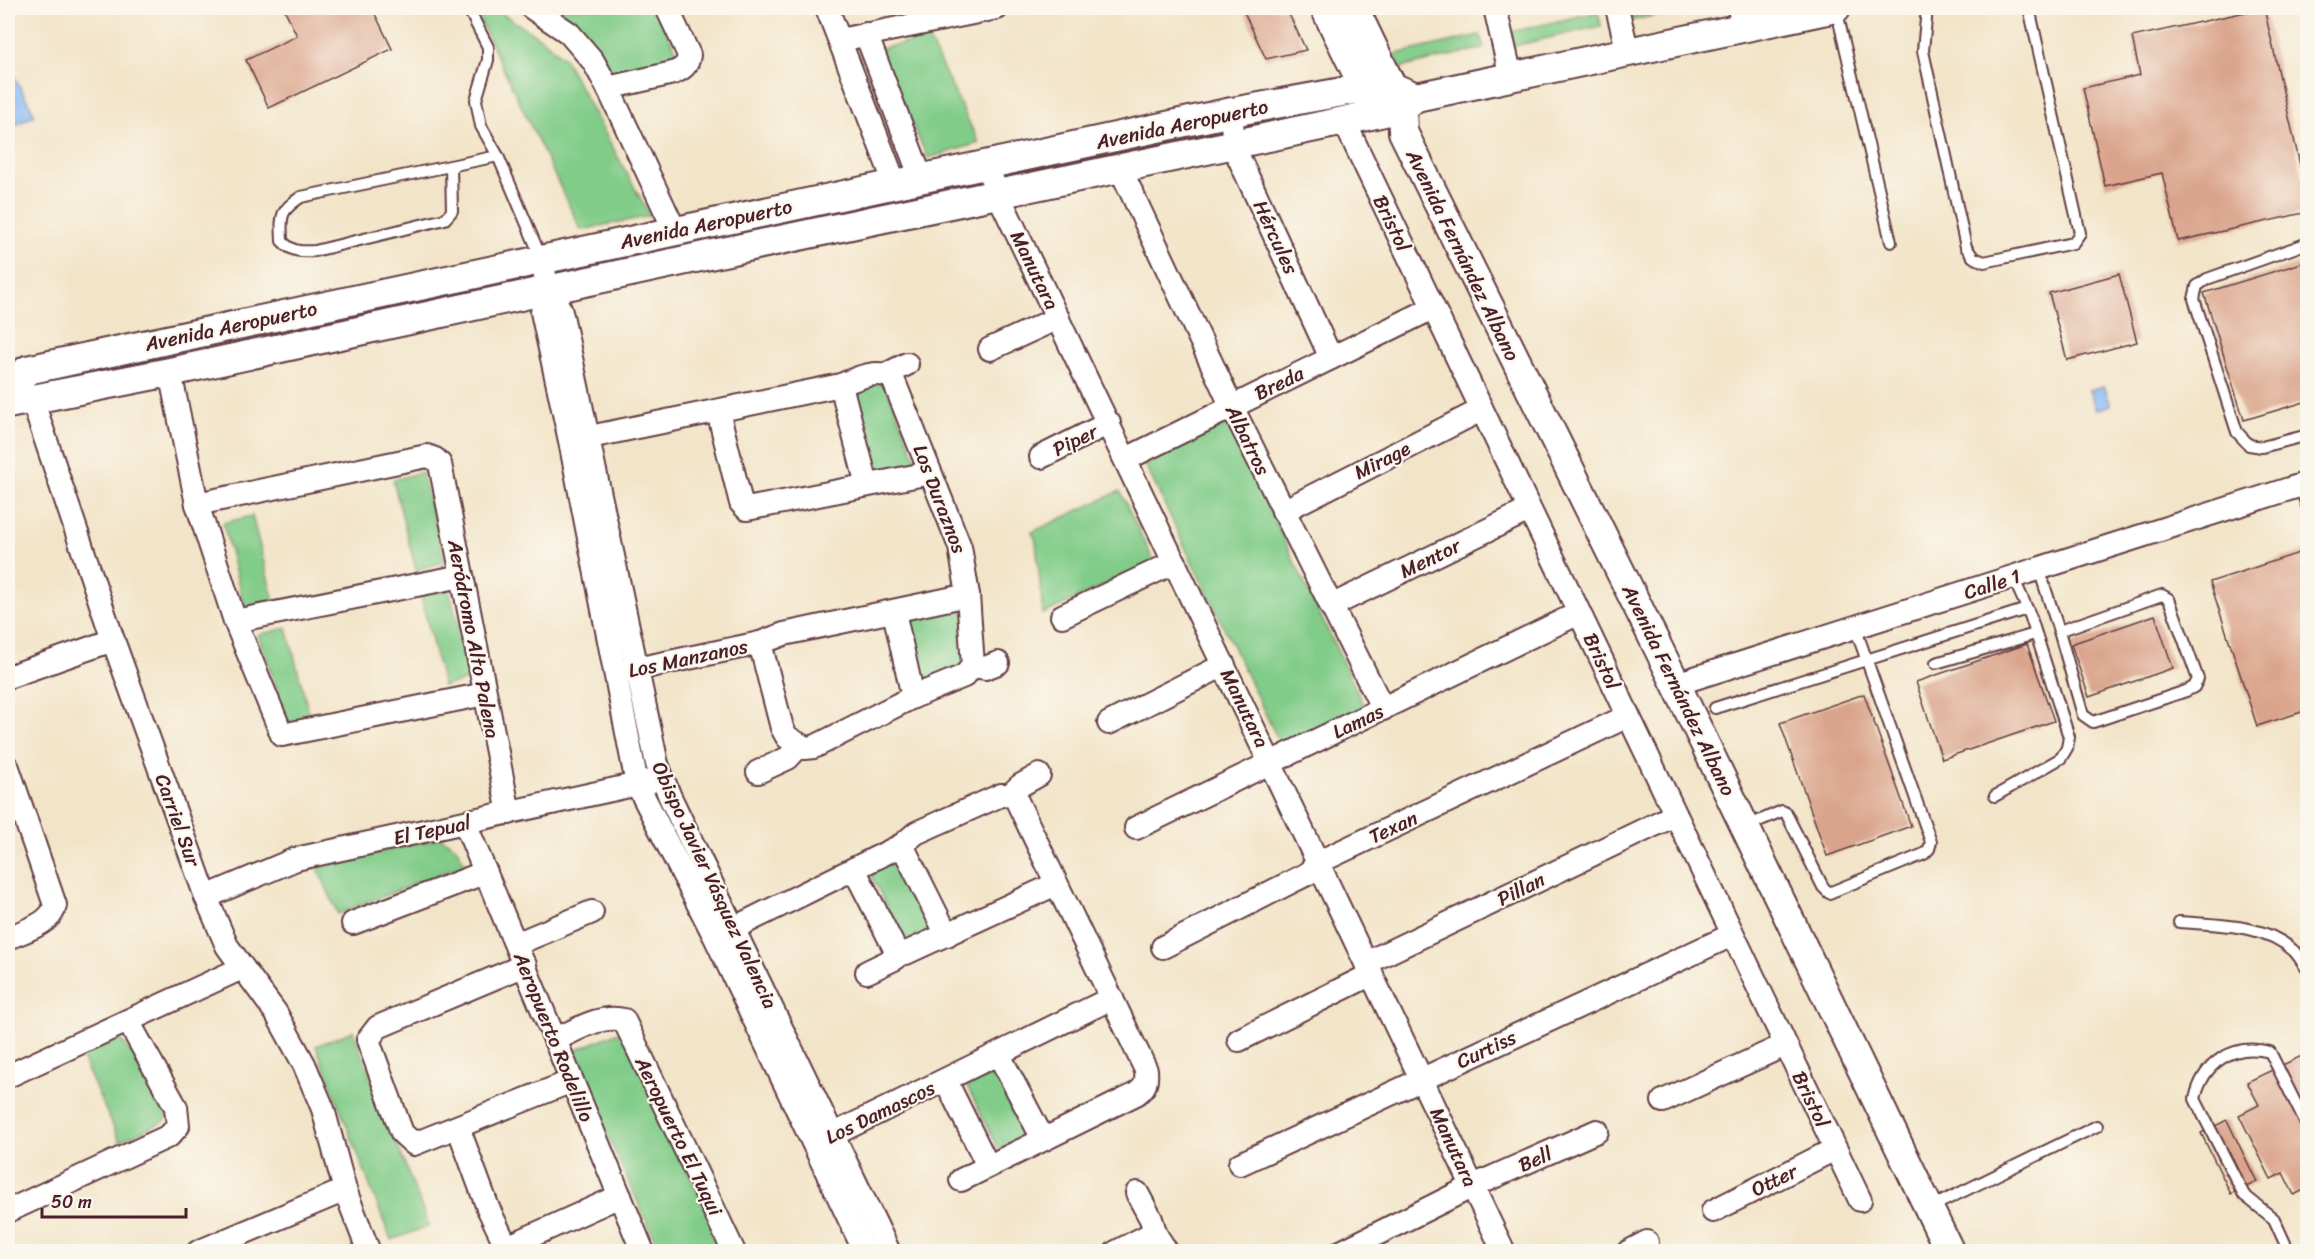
<svg xmlns="http://www.w3.org/2000/svg" width="2315" height="1259" font-family="Sriracha,sans-serif">
<rect width="100%" height="100%" fill="#fbf7ec"/>
<filter id="ink" filterUnits="userSpaceOnUse"><feTurbulence type="fractalNoise" baseFrequency=".0167" numOctaves="2"/><feDisplacementMap in="SourceGraphic" scale="12" xChannelSelector="R" yChannelSelector="G"/><feConvolveMatrix kernelMatrix="1 2 1 2 8 2 1 2 1" color-interpolation-filters="sRGB"/></filter>
<filter id="wash" filterUnits="userSpaceOnUse"><feTurbulence type="fractalNoise" baseFrequency=".008" numOctaves="4" result="noise"/><feDisplacementMap in="SourceGraphic" scale="24" xChannelSelector="R" yChannelSelector="G"/><feGaussianBlur stdDeviation="1.35" result="paint"/><feColorMatrix in="noise" values="0 0 0 0 0 0 0 0 0 0 0 0 0 0 0 0 0 1.4 0 .05"/><feComposite in="paint" operator="in"/></filter>
<g filter="url(#wash)">
<rect width="100%" height="100%" fill="#f2e4c8"/>
<!-- green -->
<g fill="#81cc89" stroke="#66765a" stroke-width="1.5">
<path d="M 474,8 L 493,8 L 542,39 L 564,58 L 650,216 L 581,230 Z"/>
<path d="M 550,8 L 654,8 L 677,52 L 673,60 L 619,82 L 586,32 Z"/>
<path d="M 1625,8 L 1688,8 L 1628,21 Z"/>
<path d="M 1598,12 L 1601,26 L 1513,46 L 1510,32 Z"/>
<path d="M 1480,35 L 1484,48 L 1395,69 L 1392,55 Z"/>
<path d="M 928,38 L 979,143 L 928,158 L 877,49 Z"/>
<path d="M 874,382 L 886,386 L 917,462 L 870,476 L 851,391 Z"/>
<path d="M 1228,424 L 1365,708 L 1282,748 L 1145,464 Z"/>
<path d="M 422,472 L 445,562 L 416,570 L 393,480 Z"/>
<path d="M 1120,491 L 1154,562 L 1043,614 L 1036,541 L 1032,532 Z"/>
<path d="M 252,516 L 275,606 L 246,613 L 223,523 Z"/>
<path d="M 449,589 L 472,679 L 443,686 L 421,596 Z"/>
<path d="M 954,603 L 965,613 L 968,659 L 961,671 L 926,685 L 913,679 L 902,625 L 911,610 Z"/>
<path d="M 287,628 L 310,718 L 289,723 L 258,635 Z"/>
<path d="M 441,838 L 455,846 L 465,864 L 338,914 L 317,866 Z"/>
<path d="M 899,856 L 935,930 L 913,940 L 904,941 L 869,870 Z"/>
<path d="M 623,1030 L 724,1251 L 660,1251 L 570,1053 Z"/>
<path d="M 353,1031 L 429,1226 L 391,1240 L 316,1046 Z"/>
<path d="M 118,1036 L 146,1072 L 170,1112 L 165,1121 L 120,1141 L 81,1056 Z"/>
<path d="M 998,1070 L 1035,1139 L 1002,1155 L 967,1086 Z"/>
</g>
<!-- water -->
<g fill="#87baf4" stroke="#686c90" stroke-width="1.5">
<path d="M 14,76 L 35,115 L 8,129 L 8,79 Z"/>
<path d="M 2104,386 L 2111,405 L 2096,410 L 2089,390 Z"/>
</g>
<g id="blocks">
<!-- building -->
<g fill="#daa48c">
<path d="M 284,8 L 372,8 L 392,49 L 269,108 L 246,60 L 297,36 Z"/>
<path d="M 1253,8 L 1286,8 L 1306,50 L 1266,59 L 1244,12 Z"/>
<path d="M 2264,8 L 2308,200 L 2308,212 L 2178,241 L 2162,173 L 2105,186 L 2083,88 L 2140,75 L 2132,37 Z"/>
<path d="M 2308,261 L 2308,401 L 2244,420 L 2204,293 Z"/>
<path d="M 2119,274 L 2137,342 L 2067,360 L 2049,293 Z"/>
<path d="M 2308,550 L 2308,710 L 2257,726 L 2210,582 Z"/>
<path d="M 2155,615 L 2173,668 L 2089,697 L 2071,644 Z"/>
<path d="M 2027,644 L 2054,721 L 1942,759 L 1916,682 Z"/>
<path d="M 1864,694 L 1911,826 L 1827,856 L 1780,723 Z"/>
<path d="M 2308,1053 L 2308,1188 L 2294,1195 L 2283,1173 L 2271,1179 L 2239,1115 L 2259,1105 L 2247,1082 Z"/>
<path d="M 2227,1120 L 2257,1182 L 2231,1194 L 2201,1133 Z"/>
</g>
</g>
</g>
<g filter="url(#ink)">
<use href="#blocks" fill-opacity="0" stroke="#633d43" stroke-width="1.5"/>
<g fill="none" stroke-linecap="round" stroke-linejoin="round">
<defs>
<g id="service">
<path d="M 468,8 L 488,47 L 488,60 L 476,100 L 481,126 L 498,156"/>
<path d="M 1836,8 L 1891,242"/>
<path d="M 1927,8 L 1923,51 L 1966,247 L 1973,257 L 1984,262 L 2073,243 L 2080,233 L 2029,8"/>
<path d="M 451,166 L 452,211 L 445,219 L 315,251 C 301,252 292,252 282,241 C 281,217 279,211 301,197 L 498,156 L 542,260"/>
<path d="M 2308,243 L 2207,279 L 2197,286 L 2194,299 L 2237,432 L 2249,445 L 2262,447 L 2308,435"/>
<path d="M 2299,485 L 2308,508"/>
<path d="M 2039,569 L 2059,631 L 2162,595 L 2169,599 L 2198,679 L 2194,687 L 2186,691 L 2093,722 L 2083,715 L 2059,631"/>
<path d="M 1936,663 L 2035,634"/>
<path d="M 1715,708 L 2027,609"/>
<path d="M 1995,796 L 2061,758 L 2067,748 L 2069,737 L 2030,615 L 2013,577"/>
<path d="M 1747,826 L 1782,811 L 1786,813 L 1823,887 L 1829,893 L 1924,854 L 1929,849 L 1931,842 L 1855,627"/>
<path d="M 2179,922 C 2217,925 2264,923 2294,951 C 2299,956 2303,964 2308,970"/>
<path d="M 1929,1208 L 2097,1126"/>
<path d="M 2289,1252 L 2274,1219 L 2244,1195 L 2195,1099 C 2203,1063 2233,1042 2270,1052 L 2308,1128"/>
</g>
<g id="minor">
<path d="M 532,8 L 569,33 L 593,61 L 608,88 L 675,231"/>
<path d="M 827,8 L 895,184"/>
<path d="M 1495,8 L 1511,77"/>
<path d="M 1617,8 L 1628,53"/>
<path d="M 1739,8 L 1743,27"/>
<path d="M 866,34 L 921,178"/>
<path d="M 840,40 L 997,8"/>
<path d="M 608,88 L 673,73 C 683,69 688,65 689,55 L 667,8"/>
<path d="M 1232,112 L 1233,145 L 1331,358"/>
<path d="M 1344,121 L 1860,1200"/>
<path d="M 986,165 L 998,194 L 1504,1252"/>
<path d="M 1120,168 L 1232,407 L 1383,709"/>
<path d="M 542,260 L 548,291 L 560,309 L 563,320 L 657,764 L 670,797 L 889,1252"/>
<path d="M 548,291 L 542,312 L 570,441 L 637,784 L 715,937 L 865,1252"/>
<path d="M 990,349 L 1058,318"/>
<path d="M 170,372 L 197,504 L 235,621 L 282,735 L 485,694"/>
<path d="M 887,374 L 907,364"/>
<path d="M 841,385 L 867,485"/>
<path d="M 32,399 L 113,640 L 206,897 L 227,946 L 276,1013 L 304,1064 L 323,1109 L 345,1190 L 369,1252"/>
<path d="M 718,411 L 741,503 L 747,509 L 930,473"/>
<path d="M 575,440 L 841,385 C 856,378 880,368 893,379 L 960,547 L 968,595 L 973,666"/>
<path d="M 1041,457 L 1109,423"/>
<path d="M 1126,459 L 1433,308"/>
<path d="M 197,504 L 427,456 L 435,459 L 440,464 L 509,813"/>
<path d="M 1283,511 L 1481,410"/>
<path d="M 1331,606 L 1529,510"/>
<path d="M 894,612 L 913,697"/>
<path d="M 1062,616 L 1175,562"/>
<path d="M 235,621 L 462,576"/>
<path d="M 760,643 L 782,728 L 787,737 L 805,748 L 814,747 L 913,697 L 964,676 L 973,666"/>
<path d="M 973,666 L 985,668 L 998,663"/>
<path d="M 622,672 L 760,643 L 784,634 L 968,595"/>
<path d="M 8,677 L 113,640"/>
<path d="M 1676,684 L 2308,483"/>
<path d="M 1109,723 L 1224,665"/>
<path d="M 8,768 L 55,905 C 52,924 23,931 8,938"/>
<path d="M 758,772 L 788,758 L 799,746"/>
<path d="M 1010,795 L 1021,785 L 1039,775"/>
<path d="M 465,823 L 643,1252"/>
<path d="M 1136,828 L 1579,613"/>
<path d="M 902,845 L 947,935"/>
<path d="M 854,869 L 896,951 L 906,953 L 1056,884"/>
<path d="M 206,897 L 296,859 L 652,781"/>
<path d="M 353,923 L 486,872"/>
<path d="M 722,934 L 902,845 L 916,833 L 1001,795 L 1010,795 L 1016,799 L 1146,1070 C 1147,1082 1146,1087 1136,1094 L 961,1180"/>
<path d="M 516,944 L 592,912"/>
<path d="M 1163,947 L 1291,882 L 1307,874 L 1319,862 L 1628,716"/>
<path d="M 1366,963 L 1675,815"/>
<path d="M 525,965 L 378,1027 L 368,1040 L 402,1133 L 414,1144 L 572,1081"/>
<path d="M 867,972 L 896,958 L 900,953"/>
<path d="M 555,1040 C 576,1030 600,1014 624,1020 L 734,1252"/>
<path d="M 1239,1040 L 1372,974"/>
<path d="M 999,1055 L 1043,1139"/>
<path d="M 8,1076 L 242,968"/>
<path d="M 946,1081 L 988,1166"/>
<path d="M 1663,1101 L 1785,1045"/>
<path d="M 458,1127 L 488,1208 L 509,1252"/>
<path d="M 820,1141 L 1112,998"/>
<path d="M 1240,1164 L 1732,935"/>
<path d="M 1137,1193 L 1151,1219 L 1156,1235"/>
<path d="M 8,1211 L 169,1136 L 178,1126 L 176,1107 L 128,1021"/>
<path d="M 1713,1211 L 1835,1149"/>
<path d="M 507,1247 L 620,1196"/>
<path d="M 198,1252 L 345,1190"/>
<path d="M 1116,1252 L 1151,1234 L 1156,1235 L 1167,1252"/>
<path d="M 1341,1252 L 1473,1186 L 1597,1131"/>
<path d="M 1628,1252 L 1647,1242"/>
</g>
<g id="tertiary">
<path d="M 1325,8 L 1373,106"/>
<path d="M 1354,8 L 1402,108 L 1403,132 L 1676,684 L 1950,1252"/>
<path d="M 8,393 L 27,370 L 1232,112 L 1364,88 L 1392,87 L 1416,97"/>
<path d="M 8,404 L 170,372 L 709,255 L 1344,121 L 1402,108 L 1416,97 L 1836,8"/>
</g>
</defs>
<!-- service casing -->
<use href="#service" stroke="#633d43" stroke-width="14"/>
<!-- minor casing -->
<use href="#minor" stroke="#633d43" stroke-width="26"/>
<!-- tertiary casing -->
<use href="#tertiary" stroke="#633d43" stroke-width="32"/>
<!-- service -->
<use href="#service" stroke="#fff" stroke-width="10"/>
<!-- minor -->
<use href="#minor" stroke="#fff" stroke-width="22"/>
<!-- tertiary -->
<use href="#tertiary" stroke="#fff" stroke-width="28"/>
</g>
</g>
<g text-anchor="middle" stroke-width="4.5" stroke-linejoin="round" paint-order="stroke">
<!-- street labels -->
<g font-size="20" fill="#4a1f2b" stroke="#fbf7ec">
<text transform="translate(1182 124) rotate(-12)" y="7">Avenida Aeropuerto</text>
<text transform="translate(1392 223) rotate(64)" y="7">Bristol</text>
<text transform="translate(706 224) rotate(-12)" y="7">Avenida Aeropuerto</text>
<text transform="translate(1276 237) rotate(65)" y="7">Hércules</text>
<text transform="translate(1463 255) rotate(64)" y="7">Avenida Fernández Albano</text>
<text transform="translate(1035 270) rotate(64)" y="7">Manutara</text>
<text transform="translate(231 326) rotate(-12)" y="7">Avenida Aeropuerto</text>
<text transform="translate(1279 383) rotate(-26)" y="7">Breda</text>
<text transform="translate(1075 440) rotate(-26)" y="7">Piper</text>
<text transform="translate(1248 440) rotate(64)" y="7">Albatros</text>
<text transform="translate(1382 460) rotate(-27)" y="7">Mirage</text>
<text transform="translate(940 499) rotate(69)" y="7">Los Duraznos</text>
<text transform="translate(1430 558) rotate(-26)" y="7">Mentor</text>
<text transform="translate(1992 584) rotate(-18)" y="7">Calle 1</text>
<text transform="translate(474 639) rotate(79)" y="7">Aeródromo Alto Palena</text>
<text transform="translate(688 658) rotate(-12)" y="7">Los Manzanos</text>
<text transform="translate(1602 661) rotate(65)" y="7">Bristol</text>
<text transform="translate(1679 690) rotate(64)" y="7">Avenida Fernández Albano</text>
<text transform="translate(1245 708) rotate(64)" y="7">Manutara</text>
<text transform="translate(1358 721) rotate(-26)" y="7">Lamas</text>
<text transform="translate(178 820) rotate(70)" y="7">Carriel Sur</text>
<text transform="translate(1393 827) rotate(-25)" y="7">Texan</text>
<text transform="translate(432 830) rotate(-12)" y="7">El Tepual</text>
<text transform="translate(715 885) rotate(65)" y="7">Obispo Javier Vásquez Valencia</text>
<text transform="translate(1521 889) rotate(-26)" y="7">Pillan</text>
<text transform="translate(554 1037) rotate(68)" y="7">Aeropuerto Rodelillo</text>
<text transform="translate(1486 1049) rotate(-25)" y="7">Curtiss</text>
<text transform="translate(1811 1099) rotate(64)" y="7">Bristol</text>
<text transform="translate(880 1112) rotate(-26)" y="7">Los Damascos</text>
<text transform="translate(679 1136) rotate(64)" y="7">Aeropuerto El Tuqui</text>
<text transform="translate(1454 1147) rotate(65)" y="7">Manutara</text>
<text transform="translate(1535 1159) rotate(-24)" y="7">Bell</text>
<text transform="translate(1774 1180) rotate(-26)" y="7">Otter</text>
</g>
</g>
<!-- margin -->
<rect width="2315" height="1259" fill="none" stroke="#fbf7ec" stroke-width="30"/>
<!-- scale -->
<path d="M42 1208v9h144v-9" fill="none" stroke="#4a1f2b" stroke-width="3"/>
<text x="51" y="1208" font-size="18" fill="#4a1f2b" stroke="#fbf7ec" stroke-width="4.5" paint-order="stroke">50 m</text>
</svg>
